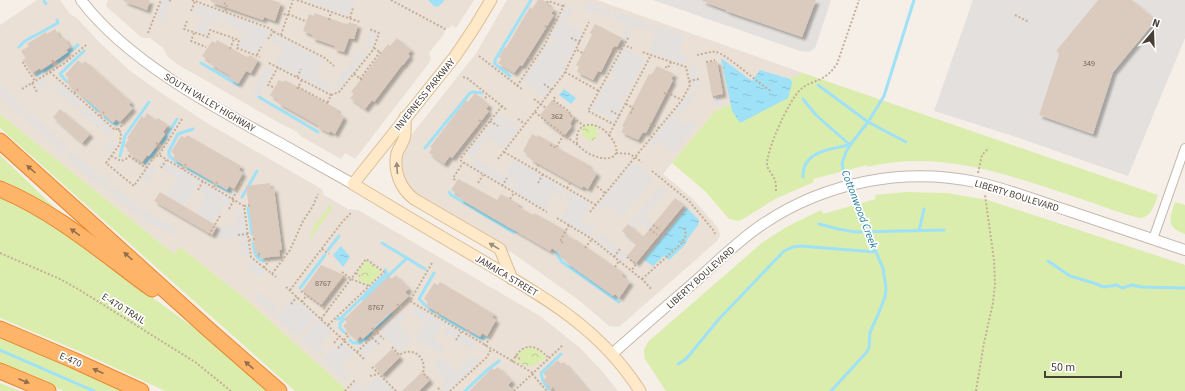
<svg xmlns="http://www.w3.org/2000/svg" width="1185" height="391" font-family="'Source Sans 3',sans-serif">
<defs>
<pattern id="park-crowns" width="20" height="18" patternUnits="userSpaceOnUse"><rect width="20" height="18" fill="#daedad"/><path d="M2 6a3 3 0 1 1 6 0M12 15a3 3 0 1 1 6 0" fill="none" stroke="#bdcc95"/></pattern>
<pattern id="water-ripples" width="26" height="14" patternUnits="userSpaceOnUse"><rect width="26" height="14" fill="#9fe1f6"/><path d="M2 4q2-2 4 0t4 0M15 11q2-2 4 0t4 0" fill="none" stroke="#8ac2d4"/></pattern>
<filter id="shadow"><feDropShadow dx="3.5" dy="3.5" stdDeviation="1" flood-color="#0004"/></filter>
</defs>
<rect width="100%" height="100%" fill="#f5efe8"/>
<!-- residential -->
<g fill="#eae0d5">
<path d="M 37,0 L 60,0 L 70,14 L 77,18 L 98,41 L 129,70 L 154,88 L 207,123 L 318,187 L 322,190 L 324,195 L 348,209 L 358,210 L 540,316 L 580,348 L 601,370 L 618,391 L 348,391 L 247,300 L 180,247 L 174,254 L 0,114 L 0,25 Z"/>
<path d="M 108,0 L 474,0 L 456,28 L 452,25 L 450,28 L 445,28 L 444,34 L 429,53 L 431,59 L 429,63 L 359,154 L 355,159 L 345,153 L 341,159 L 302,137 L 296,131 L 281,124 L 177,64 L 167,56 L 163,48 L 150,38 L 145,38 L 141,37 L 106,6 Z"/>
<path d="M 507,0 L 597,0 L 803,73 L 715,111 L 663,174 L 694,200 L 718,228 L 720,236 L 717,241 L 619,327 L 609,326 L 580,301 L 514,254 L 415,196 L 406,186 L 400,161 L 406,142 L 477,52 Z"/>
</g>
<!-- green -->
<g fill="#daedad">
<path d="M 803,73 L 1158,195 C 1154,206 1152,217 1139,218 C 1124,214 1108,208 1093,203 C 1019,179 946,148 867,167 L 867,165 L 813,179 L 814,182 L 775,199 L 743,219 L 739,221 L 729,219 L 706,192 L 672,163 L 715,111 Z"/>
<path d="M 0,114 L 174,254 L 180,247 L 247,300 L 348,391 L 295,391 L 0,128 Z"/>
<path d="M 0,155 L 57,210 L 24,192 L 0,181 Z"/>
<path d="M 906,192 L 947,193 L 988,200 L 1185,265 L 1185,391 L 666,391 L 645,359 C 643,352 644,347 649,341 L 763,242 L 788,226 L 821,210 L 823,214 L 876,199 L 875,195 Z"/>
<path d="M 0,195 L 42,217 L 141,289 L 216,344 L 268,391 L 165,391 L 81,352 L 0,318 Z"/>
<path d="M 1175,202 L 1185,205 L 1185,234 C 1165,227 1170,218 1175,202 Z"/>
<path d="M 331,204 L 333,207 L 308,242 L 314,226 Z"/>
<path d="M 0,337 L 124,391 L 64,391 L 0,364 Z"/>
<path d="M 0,383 L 20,391 L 0,391 Z"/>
</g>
<!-- park -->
<g fill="url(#park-crowns)">
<path d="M 589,125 L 596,126 L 597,136 L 595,139 L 592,141 L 587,139 L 581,134 L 583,132 L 582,128 Z"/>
<path d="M 366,260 L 382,272 L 369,285 L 357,280 L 361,275 L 358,272 Z"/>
<path d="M 529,348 L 537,349 L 546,357 C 533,369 529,368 514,360 L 515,358 L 519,360 L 520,358 L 517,355 C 520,350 524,348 529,348 Z"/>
</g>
<!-- parking -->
<g fill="#e3e0dd">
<path d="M 162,0 L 171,0 L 164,22 L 156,19 Z"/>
<path d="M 302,0 L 355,0 L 349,16 Z"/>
<path d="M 653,0 L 705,0 L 704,2 L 726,10 L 726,11 L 802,37 L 816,0 L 831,0 L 815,48 L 809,52 L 800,51 Z"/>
<path d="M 973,0 L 1098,0 L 1056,51 L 1059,54 L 1039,115 L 1092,134 L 1113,72 L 1156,20 L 1132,0 L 1185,0 L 1185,38 L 1128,176 L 1010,135 L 934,111 Z"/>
<path d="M 587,1 L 611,10 L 609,17 L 584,9 Z"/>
<path d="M 196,4 L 222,13 L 220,21 L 212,18 L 206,36 L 196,32 L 202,15 L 193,12 Z"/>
<path d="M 566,4 L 574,7 L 566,24 L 584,32 L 570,58 L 564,55 L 562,56 L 562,58 L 568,62 L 545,98 L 523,80 L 538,59 L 548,41 L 554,45 L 557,42 L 550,38 Z"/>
<path d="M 615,11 L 650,23 L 648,31 L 634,26 L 626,44 L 621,41 L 627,24 L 612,18 Z"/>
<path d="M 227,14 L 272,31 L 256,53 L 238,47 L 244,30 L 224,23 Z"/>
<path d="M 654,25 L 685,36 L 679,53 L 687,56 L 684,64 L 649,52 L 655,33 L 651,32 Z"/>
<path d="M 370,31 L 377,33 L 371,49 L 365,46 Z"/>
<path d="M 275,33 L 324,60 L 316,76 L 332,85 L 328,92 L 275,64 L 283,48 L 271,41 Z"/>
<path d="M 623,48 L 645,60 L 626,97 L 620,94 L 618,97 L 619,99 L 625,102 L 616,121 L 592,108 L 607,79 L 614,81 L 615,78 L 609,75 Z"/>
<path d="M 362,49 L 368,53 L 340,89 L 335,84 Z"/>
<path d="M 696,65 L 700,86 L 692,87 L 688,67 Z"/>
<path d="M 267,66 L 274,70 L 259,97 L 251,93 Z"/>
<path d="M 44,77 L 49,85 L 38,91 L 34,83 Z"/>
<path d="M 57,81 L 83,103 L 77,109 L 52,87 Z"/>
<path d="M 0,84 L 28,110 L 22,117 L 0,95 Z"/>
<path d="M 692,90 L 697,94 L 681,115 L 675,110 Z"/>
<path d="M 721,94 L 723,105 L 714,106 L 712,96 Z"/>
<path d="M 85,106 L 114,131 L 109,137 L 80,112 Z"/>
<path d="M 31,113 L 68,148 L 62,154 L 25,119 Z"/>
<path d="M 498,113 L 520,128 L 504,149 L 483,133 Z"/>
<path d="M 672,114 L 686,125 L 691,120 L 697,124 L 673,153 L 659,142 L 654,147 L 648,143 Z"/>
<path d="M 480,136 L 487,141 L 474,158 L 467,153 Z"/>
<path d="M 111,139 L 118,144 L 111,155 L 104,150 Z"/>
<path d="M 70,151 L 110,182 L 104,189 L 65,157 Z"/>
<path d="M 514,159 L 565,189 L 561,196 L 554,192 L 544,209 L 512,190 L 516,184 L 514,182 L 512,182 L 508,188 L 472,167 L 476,160 L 505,176 Z"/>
<path d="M 164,160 L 200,181 L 185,205 L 167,195 L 177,178 L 159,167 Z"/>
<path d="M 633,162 L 654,178 L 622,217 L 608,205 L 604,210 L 598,205 Z"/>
<path d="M 150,165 L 157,169 L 148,183 L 141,178 Z"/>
<path d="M 203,184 L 232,200 L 228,207 L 224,205 L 214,222 L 196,212 L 205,195 L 199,191 Z"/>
<path d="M 112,185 L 142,208 L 137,215 L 107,191 Z"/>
<path d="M 660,186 L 667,191 L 645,217 L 661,230 L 656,235 L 641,223 L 635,230 L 628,225 Z"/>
<path d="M 569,191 L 591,204 L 581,220 L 595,228 L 590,236 L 561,219 L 571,202 L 565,198 Z"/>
<path d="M 144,210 L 179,230 L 175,235 L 147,222 L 139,217 Z"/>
<path d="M 244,211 L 249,256 L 241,257 L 239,238 L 219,240 L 217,227 L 237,225 L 235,212 Z"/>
<path d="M 599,232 L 628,256 L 623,262 L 594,239 Z"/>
<path d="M 252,260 L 265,270 L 259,277 L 246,266 Z"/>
<path d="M 260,292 L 278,308 L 273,315 L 254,298 Z"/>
<path d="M 294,297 L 316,316 L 298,337 L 276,317 Z"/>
<path d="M 415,306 L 444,323 L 434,340 L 445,347 L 441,354 L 415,339 L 425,322 L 411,314 Z"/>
<path d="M 402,311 L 408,316 L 398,325 L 412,339 L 400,352 L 380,331 Z"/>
<path d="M 319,319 L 332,330 L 319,345 L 325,350 L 320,356 L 301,340 Z"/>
<path d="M 447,326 L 476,342 L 472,350 L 443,333 Z"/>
<path d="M 377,335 L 383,340 L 365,357 L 359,352 Z"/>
<path d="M 342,340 L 354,352 L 341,366 L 350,375 L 344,381 L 322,360 Z"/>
<path d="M 474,355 L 480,361 L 448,391 L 445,391 L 440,386 L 446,380 L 434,367 L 442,358 L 456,372 Z"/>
<path d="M 378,375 L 394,391 L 354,391 L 350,387 L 356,381 L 365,389 Z"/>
</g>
<!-- water -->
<g fill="url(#water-ripples)">
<path d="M 428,0 L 445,0 L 438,7 L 434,6 Z"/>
<path d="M 721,58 L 752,81 L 760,70 L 790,79 L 792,82 L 792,84 L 788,98 L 740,123 L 732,111 Z"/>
<path d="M 564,89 L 576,98 L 571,104 L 559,95 Z"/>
<path d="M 687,208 L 699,220 L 698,225 L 689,237 L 684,246 L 669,260 L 664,256 L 653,266 L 644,260 Z"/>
<path d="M 341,246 L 350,257 L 343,267 L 333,255 Z"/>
</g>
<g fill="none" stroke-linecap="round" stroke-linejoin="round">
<!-- stream -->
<g stroke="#9fe1f6" stroke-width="3">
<path d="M 44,1 L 46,4"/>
<path d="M 19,47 L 25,41 L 58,23 L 57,20"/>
<path d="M 58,62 L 78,45"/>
<path d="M 201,63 L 238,85"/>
<path d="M 37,75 L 52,66"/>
<path d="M 510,76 L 495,64 L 495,60 L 531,0"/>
<path d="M 66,81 L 60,74 L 84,51"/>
<path d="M 818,85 L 868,122 L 906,142"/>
<path d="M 259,97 L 318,132"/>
<path d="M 85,98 L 98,111"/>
<path d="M 803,99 L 816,115 L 850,145"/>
<path d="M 105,117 L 113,123 L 118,124"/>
<path d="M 162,143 L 177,119"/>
<path d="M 425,148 L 470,93 L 473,92 L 482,93"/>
<path d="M 120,156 L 125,136 L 149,102"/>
<path d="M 145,163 L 156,150"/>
<path d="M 181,165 L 169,156 L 169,151 L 178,134 L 193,129"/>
<path d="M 188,169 L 212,182"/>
<path d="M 803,177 C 802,151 831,149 850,145"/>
<path d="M 218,186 L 231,192"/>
<path d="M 449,192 L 451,195 L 475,209"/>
<path d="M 242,197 L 257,171"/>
<path d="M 248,208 L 252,234"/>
<path d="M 476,210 L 513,232 L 520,231"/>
<path d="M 819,224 L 838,229 L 856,232 L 944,230"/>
<path d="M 919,231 L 924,209"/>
<path d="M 253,243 C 254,251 255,258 263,261"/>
<path d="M 382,243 L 425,269"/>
<path d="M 556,247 L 556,253 L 562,262 L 619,302"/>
<path d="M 328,250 L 339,236"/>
<path d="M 1048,261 L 1070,276 L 1094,283 L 1101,286 L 1104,287 L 1117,285 L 1122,288 L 1132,285 L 1141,287 L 1185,288"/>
<path d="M 434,273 L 419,299 L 426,306 L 434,312"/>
<path d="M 300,288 L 325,255"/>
<path d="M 366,293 L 387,273 L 385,270"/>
<path d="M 363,300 L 407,258"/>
<path d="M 440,316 L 465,330"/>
<path d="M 337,319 L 341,318 L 366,294"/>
<path d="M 344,319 L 340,323 L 340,328 L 344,332"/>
<path d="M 376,328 L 391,314"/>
<path d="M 471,333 L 480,338 L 486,338"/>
<path d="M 350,340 L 353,343 L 361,343 L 371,333"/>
<path d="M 0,350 L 94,391"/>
<path d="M 678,364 L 686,359 L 719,319 L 784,251 L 793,247 L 800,246 L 876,252"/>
<path d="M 549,389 L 543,381 L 541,373 L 561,354"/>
<path d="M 465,391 L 486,371 L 499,361"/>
<path d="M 831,391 L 866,353 L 869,348 L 870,332 L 877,317 L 885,297 L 886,288 L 883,268 L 867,232 L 843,169 L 842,163 L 846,152 L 850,145 L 868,122 L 884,96 L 914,0"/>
</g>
</g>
<!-- building -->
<g fill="#dbcbbf" filter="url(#shadow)">
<path d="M 124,0 L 150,0 L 147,10 L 123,1 Z"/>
<path d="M 211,0 L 272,0 L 281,3 L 275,21 L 264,17 L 263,20 L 211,2 Z"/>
<path d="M 538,0 L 543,0 L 549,4 L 548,6 L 554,9 L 551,14 L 554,15 L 522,66 L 520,65 L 514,73 L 498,63 L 501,59 L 499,57 L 505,47 L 506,48 L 530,7 L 532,9 Z"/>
<path d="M 702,0 L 816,0 L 802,37 L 726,11 L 726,10 L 702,1 Z"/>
<path d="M 1098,0 L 1132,0 L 1156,20 L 1113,72 L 1093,134 L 1039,115 L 1059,54 L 1056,51 Z"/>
<path d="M 314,13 L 343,23 L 348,24 L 349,22 L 358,25 L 354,39 L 349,38 L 344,52 L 334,49 L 335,46 L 312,38 L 313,35 L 303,31 L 309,14 L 314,16 Z"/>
<path d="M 595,24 L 622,38 L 617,47 L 614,46 L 601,72 L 598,71 L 593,80 L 577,72 L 579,67 L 576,65 L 590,39 L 592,34 L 590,33 Z"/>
<path d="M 55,29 L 61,39 L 64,37 L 70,47 L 66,50 L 68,52 L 41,70 L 40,68 L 32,73 L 23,60 L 26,58 L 21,51 L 29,46 L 27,44 L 46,32 L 47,34 Z"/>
<path d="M 397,38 L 411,50 L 408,54 L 410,56 L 403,65 L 402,65 L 374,102 L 372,100 L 365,109 L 350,98 L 354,94 L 351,92 L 388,44 L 390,46 Z"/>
<path d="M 217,40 L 243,55 L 248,57 L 250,55 L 258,60 L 251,73 L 246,71 L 238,84 L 230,79 L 231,76 L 210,64 L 211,62 L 202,56 L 212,41 L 216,43 Z"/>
<path d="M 78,60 L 82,64 L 85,61 L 131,102 L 129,105 L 133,108 L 120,122 L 116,119 L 113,123 L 66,82 L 69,78 L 65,75 Z"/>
<path d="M 717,61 L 723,94 L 712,96 L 706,62 Z"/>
<path d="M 657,66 L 674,74 L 671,79 L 673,80 L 646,133 L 643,132 L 638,140 L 621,132 L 624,127 L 622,126 L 649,74 L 651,75 Z"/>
<path d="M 279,80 L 283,82 L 285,80 L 337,109 L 336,111 L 344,117 L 335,134 L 330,131 L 329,133 L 318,127 L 319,126 L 278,103 L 279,101 L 270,95 Z"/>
<path d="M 475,93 L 489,105 L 486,109 L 489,111 L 452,158 L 450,156 L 444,164 L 429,153 L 432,148 L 430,147 L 466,100 L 468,102 Z"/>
<path d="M 552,100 L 574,117 L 570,124 L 572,126 L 564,136 L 541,118 L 542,116 L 540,115 Z"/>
<path d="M 60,109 L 90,134 L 82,143 L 53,117 Z"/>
<path d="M 147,113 L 156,120 L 158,118 L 168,125 L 163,132 L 165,134 L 149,156 L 147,155 L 142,162 L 129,154 L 131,151 L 124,146 L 129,139 L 127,138 L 142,116 L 144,118 Z"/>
<path d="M 532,134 L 537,137 L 538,135 L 557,146 L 556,147 L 589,165 L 588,167 L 597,173 L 588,189 L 583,186 L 582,188 L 530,159 L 531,157 L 523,151 Z"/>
<path d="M 187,135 L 241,166 L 239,170 L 243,173 L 234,189 L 229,186 L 227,190 L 173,159 L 176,155 L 171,152 L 181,136 L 185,138 Z"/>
<path d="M 458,179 L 497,200 L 501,194 L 519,204 L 517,206 L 533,215 L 534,213 L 563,229 L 562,231 L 574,240 L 575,239 L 618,269 L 623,274 L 622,276 L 630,282 L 619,298 L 615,294 L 613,296 L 566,262 L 567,260 L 552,248 L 550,251 L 460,199 L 461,196 L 451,190 Z"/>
<path d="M 270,183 L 271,189 L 274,188 L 282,250 L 279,250 L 280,256 L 260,258 L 260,253 L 255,253 L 246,186 Z"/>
<path d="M 160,192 L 217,226 L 212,235 L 154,201 Z"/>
<path d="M 675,198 L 684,205 L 636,263 L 627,256 L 637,244 L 622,231 L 628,224 L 643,237 Z"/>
<path d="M 321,265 L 344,275 L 321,305 L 302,291 Z"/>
<path d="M 396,275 L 409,289 L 405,292 L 409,296 L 363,339 L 360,336 L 357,340 L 343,326 L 347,322 L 344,319 L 389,276 L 392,279 Z"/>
<path d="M 440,282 L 494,314 L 492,317 L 496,320 L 487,336 L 482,333 L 480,337 L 426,306 L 428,302 L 424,299 L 434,283 L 438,285 Z"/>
<path d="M 392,349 L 400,357 L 382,375 L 374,366 Z"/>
<path d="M 558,360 L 561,364 L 564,362 L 589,391 L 556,391 L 553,387 L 551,389 L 543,380 L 547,377 L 543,373 Z"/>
<path d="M 498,367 L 512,381 L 508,385 L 514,391 L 469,391 L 492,368 L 494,370 Z"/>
<path d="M 422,372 L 430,380 L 419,391 L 402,391 Z"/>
</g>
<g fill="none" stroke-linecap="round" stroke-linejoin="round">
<defs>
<path id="minor" d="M 1153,239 L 1185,148"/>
<g id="tertiary">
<path d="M 81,0 C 126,60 213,107 278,142 C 303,156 328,170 353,184"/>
<path d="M 612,354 C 640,329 669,304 697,280 C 719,260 739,240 763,224 C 825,182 904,167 976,182 C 1008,189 1038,201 1069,211 C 1107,224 1146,237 1185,250"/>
</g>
<g id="secondary">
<path d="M 491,0 L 476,25 L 456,55 L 353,184 C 396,210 440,236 483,261 C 545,298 600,328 640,391"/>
<path d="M 405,117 C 405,124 406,133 404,139 C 402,144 399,148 397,153 C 393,171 400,188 414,199 L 500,249 L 512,279"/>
</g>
<g id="motorway">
<path d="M 0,141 L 208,329 L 279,391"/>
<path d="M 0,189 C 56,212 104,254 152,289"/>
<path d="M 0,329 L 73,360 L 141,391"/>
<path d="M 0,371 L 48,391"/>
</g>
</defs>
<!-- minor casing -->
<use href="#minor" stroke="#c5b8ac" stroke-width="10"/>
<!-- tertiary casing -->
<use href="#tertiary" stroke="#c5b8ac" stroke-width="12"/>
<!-- secondary casing -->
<use href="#secondary" stroke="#dcbe96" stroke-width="13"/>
<!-- motorway casing -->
<use href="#motorway" stroke="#ea862c" stroke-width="17"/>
<!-- path -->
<g stroke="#c5ae99" stroke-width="2" stroke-dasharray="2 2" stroke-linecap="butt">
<path d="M 169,0 L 171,1"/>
<path d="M 192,0 L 269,28 L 276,33 L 325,58 L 334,66"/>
<path d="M 297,0 L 360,22"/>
<path d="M 391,0 L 447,30"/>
<path d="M 224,3 L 227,5 L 225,12"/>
<path d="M 547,3 L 548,1 L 563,6"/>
<path d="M 191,11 L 195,1"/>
<path d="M 280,13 L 287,15"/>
<path d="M 288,14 L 305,21"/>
<path d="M 1015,15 L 1029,22"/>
<path d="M 350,18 L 353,8"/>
<path d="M 329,20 L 331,12"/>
<path d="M 187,21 L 184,29 L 208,37 L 210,30 L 239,40 L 237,48 L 260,57"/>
<path d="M 545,26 L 552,30"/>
<path d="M 148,33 L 161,0"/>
<path d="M 194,33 L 191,41 L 206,47"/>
<path d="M 281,35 L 293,0"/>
<path d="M 571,38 L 580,42"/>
<path d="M 268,39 L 274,31"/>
<path d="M 623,45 L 632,48"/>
<path d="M 374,48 L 381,53"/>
<path d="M 230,49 L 234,39"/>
<path d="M 612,49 L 619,53"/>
<path d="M 577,50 L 584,54"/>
<path d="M 257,55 L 261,47"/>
<path d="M 697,55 C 703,54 710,51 716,52 C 725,53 759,84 771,91"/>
<path d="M 479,56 L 523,90"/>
<path d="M 528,57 L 535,61"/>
<path d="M 52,60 L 58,68"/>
<path d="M 24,62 L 23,63 L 35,81"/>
<path d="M 706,62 L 715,60"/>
<path d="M 269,63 L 331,95 L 327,104"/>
<path d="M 666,68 L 666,67 L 668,68 L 671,62"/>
<path d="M 50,72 L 114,129 L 115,128 L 121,132 L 120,144 L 106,163 L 134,186 L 154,157 L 159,155"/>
<path d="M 565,72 L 599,91"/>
<path d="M 354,74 L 362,80"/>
<path d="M 297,77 L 301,69"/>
<path d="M 463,77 L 467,78 L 507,110"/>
<path d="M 360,79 L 380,52"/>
<path d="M 689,81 L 699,79"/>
<path d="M 32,83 L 37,92"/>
<path d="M 544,84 L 552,90"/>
<path d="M 517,86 L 544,46 L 565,3"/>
<path d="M 273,87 L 268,85 L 278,67"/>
<path d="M 298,87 L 328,103"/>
<path d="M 22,89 L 65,63 L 86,45"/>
<path d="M 297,89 L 302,80"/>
<path d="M 74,93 L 78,89"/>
<path d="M 664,94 L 666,92 L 682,100"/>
<path d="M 331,95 L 339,92 L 373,50 L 379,33 L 369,29"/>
<path d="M 555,97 L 553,100 L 570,112"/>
<path d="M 713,97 L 722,96"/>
<path d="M 485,98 L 488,95"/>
<path d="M 534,99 L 546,108"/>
<path d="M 626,104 L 633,108 L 631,113 L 631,114"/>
<path d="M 502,106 L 461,158 L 461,161 L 547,212"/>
<path d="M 611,111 L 620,116"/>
<path d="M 535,112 C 548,123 561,133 575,143 C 580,147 586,153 592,155 C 613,164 625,154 609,135 L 651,55"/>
<path d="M 570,112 L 569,114 L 584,126"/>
<path d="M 100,116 L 104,112"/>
<path d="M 182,119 L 159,155 L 244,206 L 251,257 L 276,277"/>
<path d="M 518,119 L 525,124"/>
<path d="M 479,120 L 486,126"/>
<path d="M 490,121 L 498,126"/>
<path d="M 650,124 L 659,128"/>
<path d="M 615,125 L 588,111 L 629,36"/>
<path d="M 118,130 L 129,117 L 128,117"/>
<path d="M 156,143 L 163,148"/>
<path d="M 577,144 C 574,120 596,120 609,135"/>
<path d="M 550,145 L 556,148 L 564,134"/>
<path d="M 504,152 L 596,205"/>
<path d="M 616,153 L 630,154 L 642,162"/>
<path d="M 111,156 L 121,161 L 126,159 L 130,155"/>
<path d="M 129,156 L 146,168"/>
<path d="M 498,159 L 564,74 L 589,22"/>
<path d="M 161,168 L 166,160"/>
<path d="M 183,169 L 186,164"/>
<path d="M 536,170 L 539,164"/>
<path d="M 652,171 L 689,201 L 714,231 L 715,234"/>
<path d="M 978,173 L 982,155 L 989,148"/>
<path d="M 455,180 L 453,178 L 463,163"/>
<path d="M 478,183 L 483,175"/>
<path d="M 538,183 L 543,174"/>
<path d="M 594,184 L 605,193"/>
<path d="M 502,186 L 507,178"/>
<path d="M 214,187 L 217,182"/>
<path d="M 567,188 L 571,182"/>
<path d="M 198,190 L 203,181"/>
<path d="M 776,191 C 776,186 776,182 774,178 C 772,174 768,170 767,165 C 766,151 789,100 800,90 C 806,84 814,82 821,79 C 828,75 833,70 837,64 L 859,0"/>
<path d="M 232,199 L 242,183 L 240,182"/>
<path d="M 510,199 L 514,193"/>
<path d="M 244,206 L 251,205"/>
<path d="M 229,209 L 234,200"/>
<path d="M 590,212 L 682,100 L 690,85 L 686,67 L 642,52"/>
<path d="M 557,218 L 592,239 L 644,281 L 652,290"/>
<path d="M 653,225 L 660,230"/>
<path d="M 650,229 L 657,235"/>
<path d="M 209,235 L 220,216"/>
<path d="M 238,235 L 248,234"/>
<path d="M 249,240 L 255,239"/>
<path d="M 563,243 L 560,241 L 569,225"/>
<path d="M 585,248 L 592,239"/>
<path d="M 322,249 L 329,254"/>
<path d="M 0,253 L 60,279 L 78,289 L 195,362 L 231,391"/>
<path d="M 614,257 L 620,249"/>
<path d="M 627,257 L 636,264 L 631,271"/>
<path d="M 432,263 L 410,301 L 533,373"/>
<path d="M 615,267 L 619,261"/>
<path d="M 264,268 L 270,259"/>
<path d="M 342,272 L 351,279 L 369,286"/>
<path d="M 356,273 L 360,276"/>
<path d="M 272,274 L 290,250 L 303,221 L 313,206 L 318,194"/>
<path d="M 642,279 L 682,243 L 686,235 L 684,227"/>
<path d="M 286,287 L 364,359"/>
<path d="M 290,290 L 343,221 L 351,213"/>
<path d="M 301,291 L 328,311"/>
<path d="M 302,302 L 307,295"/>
<path d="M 291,304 L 297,297"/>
<path d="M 397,304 L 402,308"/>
<path d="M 321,306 L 346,274"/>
<path d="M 435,317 L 439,311"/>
<path d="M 321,319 L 366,259 L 384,272 L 328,325"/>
<path d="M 372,328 L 376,333"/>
<path d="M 377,333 L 384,339"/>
<path d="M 466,335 L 469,329"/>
<path d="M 372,338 L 379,344"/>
<path d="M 344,340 L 348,336 L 346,334 L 347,333"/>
<path d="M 456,340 L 461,332"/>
<path d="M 334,343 L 340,336"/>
<path d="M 485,346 L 495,329 L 494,329"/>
<path d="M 392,347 L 399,355 C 413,346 427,357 423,373 L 430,380"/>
<path d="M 338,348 L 345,341"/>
<path d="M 357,352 L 409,301"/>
<path d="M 515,356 L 520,359"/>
<path d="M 512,362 C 523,342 534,343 549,358"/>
<path d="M 372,367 L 396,391"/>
<path d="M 532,374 L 547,391"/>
<path d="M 370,376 L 378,374"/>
<path d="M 438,388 L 441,391"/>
<path d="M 345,391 L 355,380"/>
<path d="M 450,391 L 487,357 L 491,349"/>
<path d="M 514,391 L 563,345"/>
<path d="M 551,391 L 554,389"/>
<path d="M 976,391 L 984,343 L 993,303 L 995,284 L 994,260 L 985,195"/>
</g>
<!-- minor -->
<use href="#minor" stroke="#fff" stroke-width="8"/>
<!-- tertiary -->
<use href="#tertiary" stroke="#fff" stroke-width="10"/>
<!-- secondary -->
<use href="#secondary" stroke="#ffe9c8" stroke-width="11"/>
<!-- motorway -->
<use href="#motorway" stroke="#ffb569" stroke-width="15"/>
</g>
<!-- one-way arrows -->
<defs><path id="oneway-solid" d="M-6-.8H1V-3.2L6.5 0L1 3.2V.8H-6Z"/></defs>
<g fill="#9b8b78">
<use href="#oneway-solid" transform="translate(397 168) rotate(-94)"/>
<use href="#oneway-solid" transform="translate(494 246) rotate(-149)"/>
</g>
<g fill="#926e4a">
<use href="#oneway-solid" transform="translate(31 169) rotate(-138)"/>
<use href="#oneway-solid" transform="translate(75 232) rotate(-144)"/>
<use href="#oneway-solid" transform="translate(128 256) rotate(-138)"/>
<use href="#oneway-solid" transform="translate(249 365) rotate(-139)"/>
<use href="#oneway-solid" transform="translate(98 371) rotate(-156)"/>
<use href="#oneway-solid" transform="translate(24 381) rotate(23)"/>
</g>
<g text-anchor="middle" stroke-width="3.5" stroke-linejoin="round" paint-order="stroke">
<!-- number labels -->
<g font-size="8" fill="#6e6158">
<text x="1089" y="66">349</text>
<text x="557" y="119">362</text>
<text x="323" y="286">8767</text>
<text x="376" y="310">8767</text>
</g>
<!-- street labels -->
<g font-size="10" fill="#493e36" stroke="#fff">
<text transform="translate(424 94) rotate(-51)" y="4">INVERNESS PARKWAY</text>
<text transform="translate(210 102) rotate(31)" y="4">SOUTH VALLEY HIGHWAY</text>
<text transform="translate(1017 195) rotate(17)" y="4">LIBERTY BOULEVARD</text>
<text transform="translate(507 275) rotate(31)" y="4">JAMAICA STREET</text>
<text transform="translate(700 277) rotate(-42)" y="4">LIBERTY BOULEVARD</text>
<text transform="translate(124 308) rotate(32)" y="4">E-470 TRAIL</text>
<text transform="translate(71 359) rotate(23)" y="4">E-470</text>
</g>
<!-- water labels -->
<g font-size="11" font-style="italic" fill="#217b9c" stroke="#fff">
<text transform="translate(860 209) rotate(69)" y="4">Cottonwood Creek</text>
</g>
</g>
<!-- north arrow -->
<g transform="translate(1153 32) rotate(19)" stroke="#ffffff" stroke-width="3" paint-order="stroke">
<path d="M0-3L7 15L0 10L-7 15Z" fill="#493e36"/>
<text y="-6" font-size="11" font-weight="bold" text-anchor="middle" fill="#493e36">N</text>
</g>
<!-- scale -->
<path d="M1045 371v6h76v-6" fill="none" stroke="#493e36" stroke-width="2"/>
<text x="1051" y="371" font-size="12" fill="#493e36" stroke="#ffffff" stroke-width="3" paint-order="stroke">50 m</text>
</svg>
